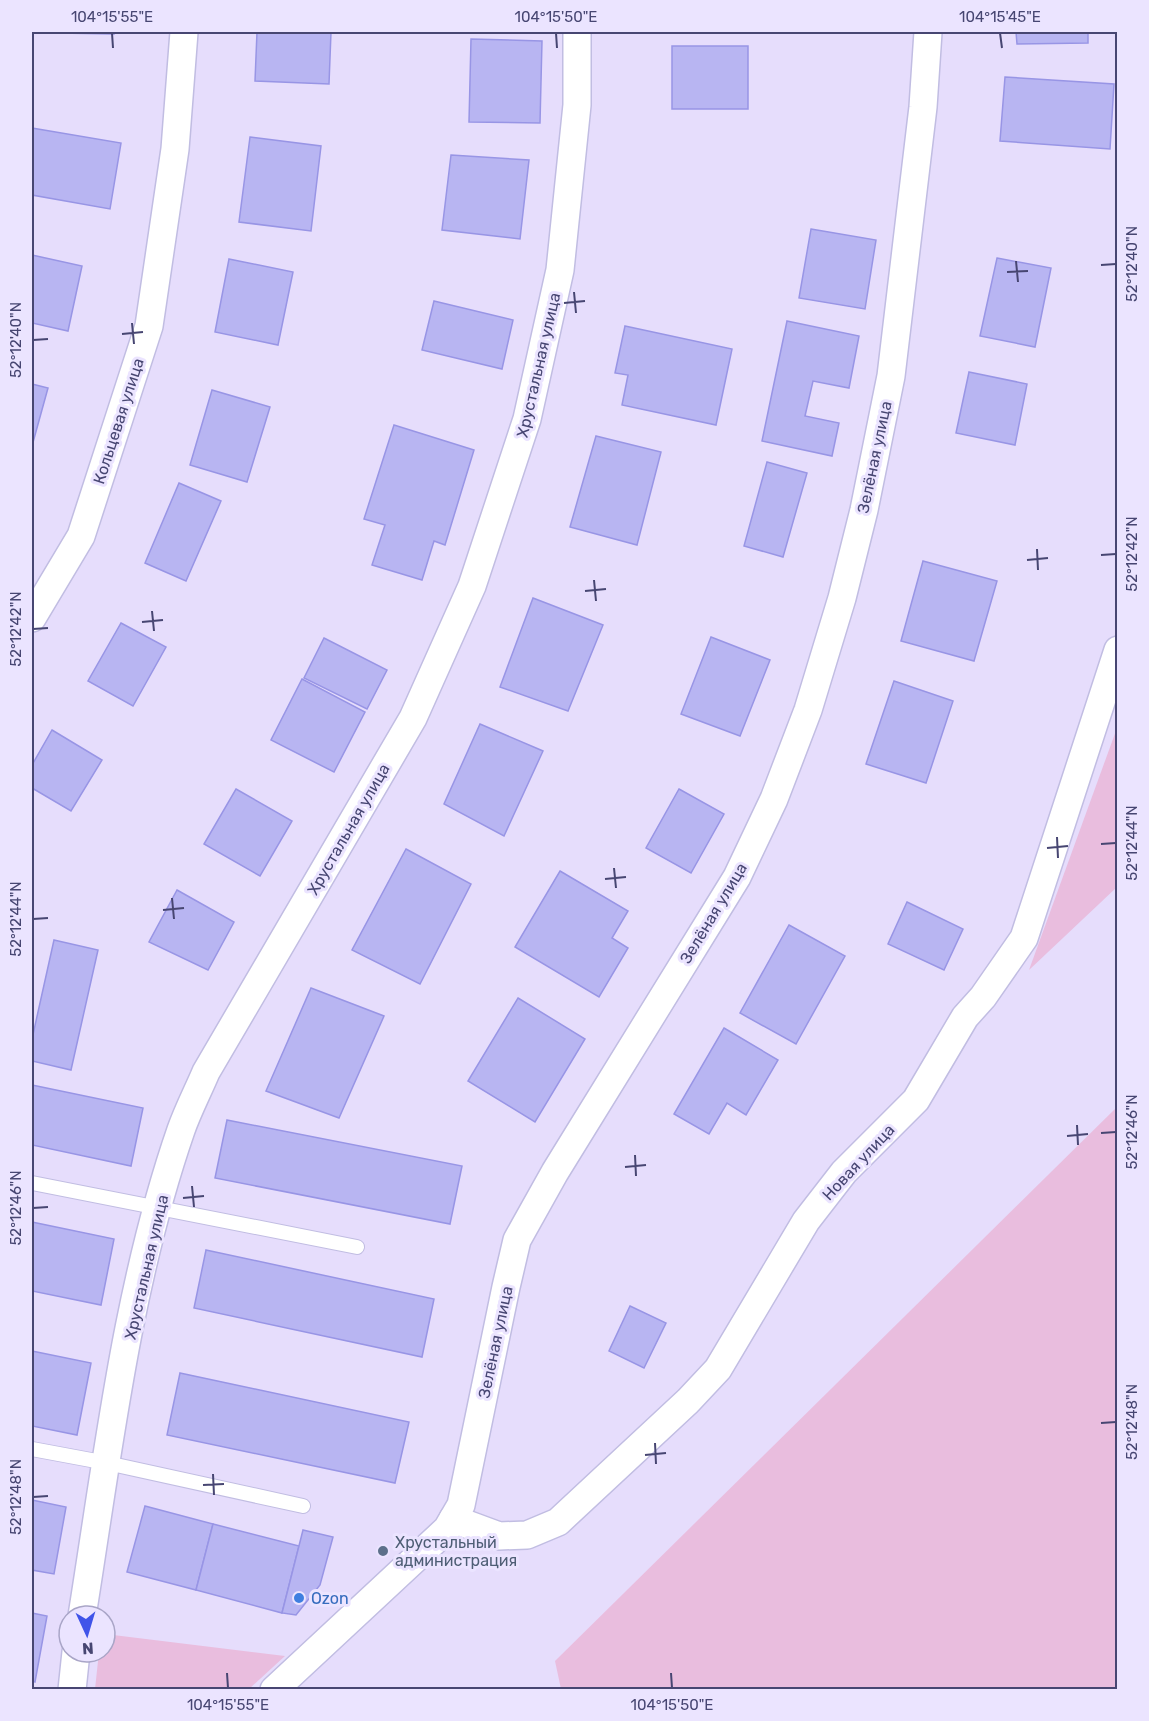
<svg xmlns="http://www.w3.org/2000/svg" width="1149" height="1721" font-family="Rubik,sans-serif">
<rect width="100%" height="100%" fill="#e6ddfc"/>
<!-- green -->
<g fill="#e9bdde">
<path d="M 1117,728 L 1117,887 L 1029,970 Z"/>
<path d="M 1117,1107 L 1117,1689 L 561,1689 L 555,1661 Z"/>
<path d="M 105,1634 L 285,1656 L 249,1689 L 95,1689 L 99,1652 L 105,1652 Z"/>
</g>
<!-- building -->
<g fill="#b8b5f2" stroke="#9895e5" stroke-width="1.5">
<path d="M 58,32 L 114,32 L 114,34 L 58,33 Z"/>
<path d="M 257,32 L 331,32 L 329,84 L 255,81 Z"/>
<path d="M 1016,32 L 1088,32 L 1088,43 L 1017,44 Z"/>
<path d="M 471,39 L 542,41 L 540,123 L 469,122 Z"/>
<rect x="672" y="46" width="76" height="63"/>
<path d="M 1005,77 L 1114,84 L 1110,149 L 1000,141 Z"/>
<path d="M 32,128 L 121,143 L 110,209 L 32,195 Z"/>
<path d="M 250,137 L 321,146 L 311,231 L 239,222 Z"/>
<path d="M 451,155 L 529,160 L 520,239 L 442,230 Z"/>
<path d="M 811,229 L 876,240 L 865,309 L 799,298 Z"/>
<path d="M 32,255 L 82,266 L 68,331 L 32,323 Z"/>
<path d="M 997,258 L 1051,268 L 1035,347 L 980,336 Z"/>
<path d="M 229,259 L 293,272 L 278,345 L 215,332 Z"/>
<path d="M 434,301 L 513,320 L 502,369 L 422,350 Z"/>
<path d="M 787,321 L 859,336 L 849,388 L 813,381 L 805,416 L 839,423 L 832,456 L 762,441 Z"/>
<path d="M 625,326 L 732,349 L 716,425 L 622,405 L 628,375 L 615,373 Z"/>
<path d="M 969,372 L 1027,384 L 1015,445 L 956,433 Z"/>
<path d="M 32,384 L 48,388 L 32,446 Z"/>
<path d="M 212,390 L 270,407 L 247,482 L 190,465 Z"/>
<path d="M 394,425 L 474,450 L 445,545 L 434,541 L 422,580 L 372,565 L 385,525 L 364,519 Z"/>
<path d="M 596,436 L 661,452 L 637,545 L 570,527 Z"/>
<path d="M 767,462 L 807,473 L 783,557 L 744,546 Z"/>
<path d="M 179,483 L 221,501 L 186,581 L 145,563 Z"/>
<path d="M 923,561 L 997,581 L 974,661 L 901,641 Z"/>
<path d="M 533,598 L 603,625 L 568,711 L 500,687 Z"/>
<path d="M 121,623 L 166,647 L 133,706 L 88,681 Z"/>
<path d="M 711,637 L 770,660 L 740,736 L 681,714 Z"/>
<path d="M 324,638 L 387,670 L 367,709 L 304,678 Z"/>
<path d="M 302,679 L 365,712 L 334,772 L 271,740 Z"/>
<path d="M 894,681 L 953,701 L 926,783 L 866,764 Z"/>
<path d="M 480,724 L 543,751 L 504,836 L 444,804 Z"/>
<path d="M 52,730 L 102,760 L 71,811 L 32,788 L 32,765 Z"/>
<path d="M 236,789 L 292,821 L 260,876 L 204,844 Z"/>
<path d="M 679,789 L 724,814 L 691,873 L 646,848 Z"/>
<path d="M 406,849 L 471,884 L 420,984 L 352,950 Z"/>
<path d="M 560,871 L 628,911 L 612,938 L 628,948 L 599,997 L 515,947 Z"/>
<path d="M 177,890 L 234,922 L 208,970 L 149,942 Z"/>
<path d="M 907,902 L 963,929 L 944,970 L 888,944 Z"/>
<path d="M 789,925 L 845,956 L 796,1044 L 740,1013 Z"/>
<path d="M 54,940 L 98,950 L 71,1070 L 32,1061 L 32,1039 Z"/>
<path d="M 311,988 L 384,1016 L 339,1118 L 266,1091 Z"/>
<path d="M 518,998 L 585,1039 L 535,1122 L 468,1081 Z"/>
<path d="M 724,1028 L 778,1060 L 746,1115 L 727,1103 L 709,1134 L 674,1114 Z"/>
<path d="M 32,1085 L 143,1108 L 131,1166 L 32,1145 Z"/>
<path d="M 227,1120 L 462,1166 L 450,1224 L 215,1178 Z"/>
<path d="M 32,1222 L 114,1239 L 101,1305 L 32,1291 Z"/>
<path d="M 206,1250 L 434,1299 L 422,1357 L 194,1308 Z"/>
<path d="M 630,1306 L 666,1323 L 644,1368 L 609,1351 Z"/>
<path d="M 32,1351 L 91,1363 L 77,1435 L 32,1426 Z"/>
<path d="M 180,1373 L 409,1422 L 395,1483 L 167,1435 Z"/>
<path d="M 32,1500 L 66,1507 L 54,1574 L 32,1570 Z"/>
<path d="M 145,1506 L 213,1524 L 196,1590 L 127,1572 Z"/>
<path d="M 213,1524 L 299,1546 L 282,1613 L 196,1590 Z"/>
<path d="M 303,1530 L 333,1537 L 320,1585 L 296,1615 L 282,1613 Z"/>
<path d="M 32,1613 L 47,1616 L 35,1682 L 32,1681 Z"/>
</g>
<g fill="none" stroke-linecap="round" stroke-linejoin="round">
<defs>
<g id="service">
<path d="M 32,1183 L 357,1247"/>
<path d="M 32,1449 L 107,1463 L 303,1506"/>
</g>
<g id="minor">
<path d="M 32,618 L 81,536 L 149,326 L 175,149 L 184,32"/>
<path d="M 453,1519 L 499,1536 L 527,1535 L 558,1522 L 688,1401 L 718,1369 L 806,1221 L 844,1172 L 916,1100 L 965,1017 L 983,997 L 1024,938 L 1118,650"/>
<path d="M 82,1616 C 108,1454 127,1286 181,1130 C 188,1110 198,1091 206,1072 L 413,718 L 472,586 L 527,419 L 560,270 L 577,105 L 577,32"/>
<path d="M 72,1690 L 76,1652"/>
<path d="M 274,1690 L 447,1529 L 461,1505 L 506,1287 L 517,1240 L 555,1172 L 737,877 L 774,799 L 808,710 L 842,598 L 864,510 L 891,376 L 923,107 L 928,32"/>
</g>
</defs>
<!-- service casing -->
<use href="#service" stroke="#c1bde2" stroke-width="16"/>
<!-- minor casing -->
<use href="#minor" stroke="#c1bde2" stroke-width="30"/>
<!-- service -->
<use href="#service" stroke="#fff" stroke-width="14"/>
<!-- minor -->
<use href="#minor" stroke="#fff" stroke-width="27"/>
</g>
<!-- ticks -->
<path fill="none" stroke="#474672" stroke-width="2" d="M 112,33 L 113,48M 556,33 L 557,48M 1000,33 L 1002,48M 1016,261 L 1018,282M 1101,265 L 1116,264M 1007,272 L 1028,271M 574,292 L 576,313M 564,303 L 585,301M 132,323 L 134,344M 122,334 L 143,332M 33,340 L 48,339M 1037,549 L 1038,570M 1101,555 L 1116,554M 1027,560 L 1048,558M 594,580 L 596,601M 585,591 L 606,589M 152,611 L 154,631M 142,622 L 163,620M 33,629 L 48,628M 1057,837 L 1058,858M 1101,844 L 1116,843M 1047,848 L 1068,846M 614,868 L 616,888M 605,879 L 626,877M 172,898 L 174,919M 163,910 L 184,908M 33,919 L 48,918M 1077,1125 L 1078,1145M 1101,1133 L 1116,1132M 1067,1136 L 1088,1134M 635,1155 L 636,1176M 625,1167 L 646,1165M 192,1186 L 194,1207M 183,1198 L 204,1196M 33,1208 L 48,1207M 1101,1423 L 1116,1422M 655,1443 L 656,1464M 645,1455 L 666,1453M 213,1474 L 214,1495M 203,1485 L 224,1484M 33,1497 L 48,1496M 227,1673 L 228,1688M 671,1673 L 672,1688"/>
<!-- markers -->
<circle fill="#5c6f8a" stroke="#ebe4ff" stroke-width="2" cx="383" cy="1551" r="6"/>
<circle fill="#3f7fe0" stroke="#ebe4ff" stroke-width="2" cx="299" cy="1598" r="6"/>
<g text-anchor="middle" stroke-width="6" stroke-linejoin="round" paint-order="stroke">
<!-- street labels -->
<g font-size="16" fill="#474672" stroke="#ebe4ff">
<text transform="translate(538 365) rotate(-77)" y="6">Хрустальная улица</text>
<text transform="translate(118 421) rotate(-72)" y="6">Кольцевая улица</text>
<text transform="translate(874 457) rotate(-78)" y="6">Зелёная улица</text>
<text transform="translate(348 829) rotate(-60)" y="6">Хрустальная улица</text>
<text transform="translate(713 913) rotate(-59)" y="6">Зелёная улица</text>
<text transform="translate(858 1162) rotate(-47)" y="6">Новая улица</text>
<text transform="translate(146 1267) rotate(-77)" y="6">Хрустальная улица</text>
<text transform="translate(495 1342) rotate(-78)" y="6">Зелёная улица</text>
</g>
<!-- service labels -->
<g font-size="16" fill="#4e5e75" stroke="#ebe4ff" text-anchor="start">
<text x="395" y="1548">Хрустальный<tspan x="395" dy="18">администрация</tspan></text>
</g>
<!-- shop labels -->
<g font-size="16" fill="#366cbe" stroke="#ebe4ff" text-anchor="start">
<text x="311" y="1604">Ozon</text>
</g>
</g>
<!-- border -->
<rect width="1149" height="1721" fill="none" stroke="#ebe4ff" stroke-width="66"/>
<!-- north arrow -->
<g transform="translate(87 1634) rotate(176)"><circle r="28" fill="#ebe4ff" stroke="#a9a5c7" stroke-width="1.5"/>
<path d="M0-4.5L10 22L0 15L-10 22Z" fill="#4054e9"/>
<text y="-9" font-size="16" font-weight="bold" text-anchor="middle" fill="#474672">N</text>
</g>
<rect x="33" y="33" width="1083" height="1655" fill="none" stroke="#474672" stroke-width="2"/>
<g font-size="15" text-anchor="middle" fill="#474672">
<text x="112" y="22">104°15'55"E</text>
<text x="556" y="22">104°15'50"E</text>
<text x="1000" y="22">104°15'45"E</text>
<text transform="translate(1132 264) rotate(-90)" y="5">52°12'40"N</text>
<text transform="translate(16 340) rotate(-90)" y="5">52°12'40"N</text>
<text transform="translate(1132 554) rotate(-90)" y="5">52°12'42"N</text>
<text transform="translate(16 629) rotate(-90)" y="5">52°12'42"N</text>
<text transform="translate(1132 843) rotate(-90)" y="5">52°12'44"N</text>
<text transform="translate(16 919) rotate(-90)" y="5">52°12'44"N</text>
<text transform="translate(1132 1132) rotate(-90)" y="5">52°12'46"N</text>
<text transform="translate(16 1208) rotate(-90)" y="5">52°12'46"N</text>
<text transform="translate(1132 1422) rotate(-90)" y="5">52°12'48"N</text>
<text transform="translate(16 1497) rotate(-90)" y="5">52°12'48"N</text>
<text x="228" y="1710">104°15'55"E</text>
<text x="672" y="1710">104°15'50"E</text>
</g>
</svg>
